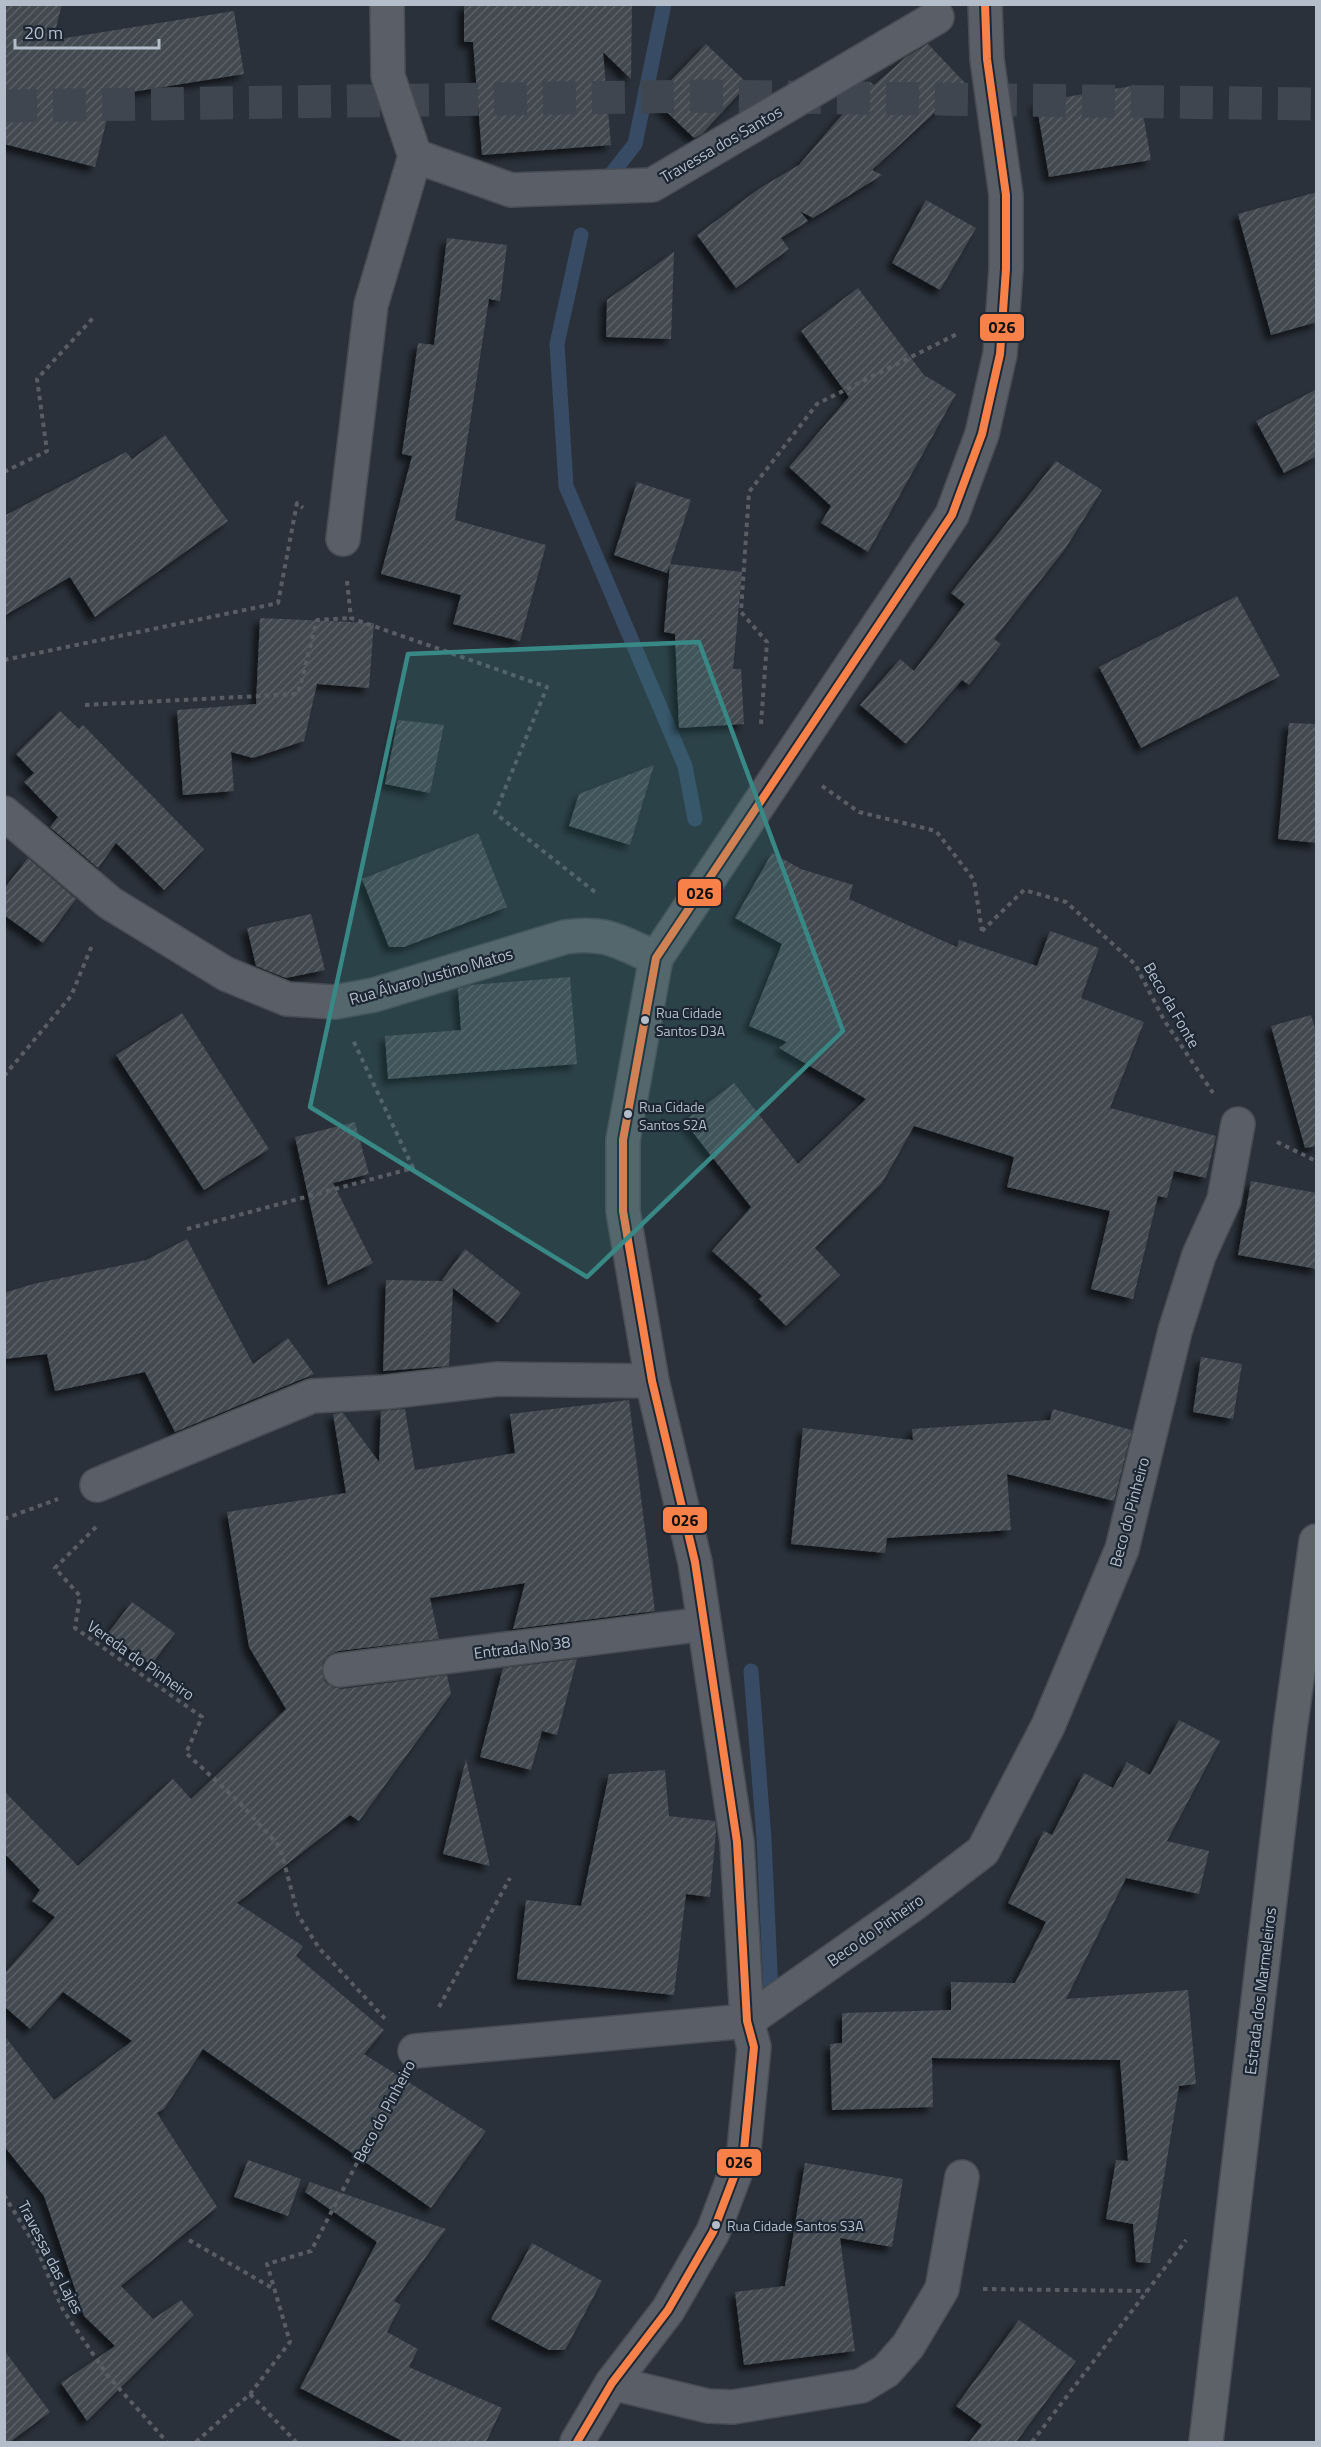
<svg xmlns="http://www.w3.org/2000/svg" width="1321" height="2447" font-family="'Titillium Web',sans-serif">
<defs>
<pattern id="building-hatch" width="6" height="6" patternUnits="userSpaceOnUse" patternTransform="scale(1.5)"><rect width="6" height="6" fill="#42484f"/><path d="M-1 1l2-2M0 6l6-6M5 7l2-2" fill="none" stroke="#5b6067"/></pattern>
<filter id="shadow"><feDropShadow dx="-5.5" dy="5.5" stdDeviation="3" flood-color="#0009"/></filter>
</defs>
<rect width="100%" height="100%" fill="#2a313a"/>
<g fill="none" stroke-linecap="round" stroke-linejoin="round">
<!-- stream -->
<g stroke="#384b65" stroke-width="15">
<path d="M 606,181 L 635,144 L 664,4"/>
<path d="M 581,235 L 557,344 L 566,486 L 685,766 L 695,819"/>
<path d="M 751,1671 L 764,1839 L 771,1993"/>
</g>
</g>
<!-- building -->
<g fill="url(#building-hatch)" filter="url(#shadow)">
<path d="M 4,4 L 62,4 L 53,40 L 234,11 L 244,74 L 113,95 L 95,167 L 4,144 Z"/>
<path d="M 464,4 L 632,4 L 631,79 L 603,52 L 611,145 L 482,155 L 473,42 L 464,42 Z"/>
<path d="M 706,44 L 748,84 L 702,134 L 694,138 L 653,99 Z"/>
<path d="M 928,44 L 966,84 L 872,170 L 882,175 L 813,218 L 800,211 L 808,221 L 781,238 L 789,249 L 736,288 L 697,235 L 760,188 L 799,165 L 870,82 L 874,85 L 906,57 Z"/>
<path d="M 1138,85 L 1151,160 L 1049,177 L 1036,102 Z"/>
<path d="M 1317,192 L 1317,322 L 1271,335 L 1238,214 Z"/>
<path d="M 926,200 L 976,228 L 940,290 L 892,263 Z"/>
<path d="M 447,238 L 507,245 L 500,301 L 489,299 L 455,520 L 546,545 L 520,641 L 453,624 L 461,595 L 381,574 L 412,456 L 402,454 L 418,343 L 434,345 Z"/>
<path d="M 674,252 L 671,339 L 606,337 L 607,300 Z"/>
<path d="M 858,288 L 924,375 L 956,394 L 868,552 L 821,523 L 831,506 L 789,467 L 849,397 L 801,331 Z"/>
<path d="M 1317,389 L 1317,456 L 1284,473 L 1256,421 Z"/>
<path d="M 165,435 L 228,521 L 95,617 L 70,577 L 4,616 L 4,516 L 126,452 L 132,459 Z"/>
<path d="M 1056,461 L 1102,490 L 1065,549 L 994,639 L 1001,644 L 969,685 L 962,680 L 906,744 L 860,705 L 900,659 L 914,671 L 965,604 L 951,593 Z"/>
<path d="M 637,482 L 691,500 L 667,573 L 614,555 Z"/>
<path d="M 670,564 L 742,572 L 733,669 L 741,669 L 744,724 L 679,728 L 675,634 L 664,632 Z"/>
<path d="M 1237,596 L 1280,676 L 1141,748 L 1099,667 Z"/>
<path d="M 260,618 L 374,623 L 369,688 L 317,684 L 304,741 L 253,758 L 231,752 L 234,791 L 183,795 L 177,710 L 256,704 Z"/>
<path d="M 60,711 L 79,729 L 83,725 L 204,849 L 164,890 L 116,843 L 98,868 L 50,827 L 58,817 L 24,782 L 34,773 L 16,754 Z"/>
<path d="M 398,720 L 444,725 L 430,793 L 385,784 Z"/>
<path d="M 1289,723 L 1317,724 L 1317,843 L 1278,839 Z"/>
<path d="M 654,765 L 630,845 L 569,826 L 579,794 Z"/>
<path d="M 478,833 L 507,907 L 404,947 L 389,947 L 362,879 Z"/>
<path d="M 772,853 L 801,869 L 853,885 L 849,899 L 957,947 L 959,940 L 1037,966 L 1050,931 L 1099,948 L 1081,998 L 1144,1022 L 1110,1108 L 1216,1136 L 1206,1178 L 1174,1171 L 1167,1198 L 1158,1196 L 1133,1299 L 1091,1289 L 1110,1211 L 1007,1187 L 1014,1157 L 914,1126 L 882,1183 L 815,1248 L 840,1275 L 786,1326 L 759,1299 L 762,1296 L 712,1251 L 751,1207 L 684,1121 L 734,1083 L 798,1164 L 866,1099 L 779,1048 L 787,1042 L 749,1026 L 782,944 L 735,918 Z"/>
<path d="M 28,858 L 76,899 L 43,943 L 4,915 L 4,889 Z"/>
<path d="M 311,914 L 325,970 L 286,978 L 256,966 L 247,928 Z"/>
<path d="M 570,977 L 577,1064 L 388,1079 L 385,1036 L 461,1030 L 458,989 L 471,985 Z"/>
<path d="M 182,1013 L 269,1149 L 204,1190 L 116,1055 Z"/>
<path d="M 1311,1015 L 1317,1035 L 1317,1146 L 1305,1148 L 1271,1026 Z"/>
<path d="M 355,1122 L 369,1174 L 333,1183 L 373,1263 L 328,1285 L 295,1137 Z"/>
<path d="M 1251,1181 L 1317,1193 L 1317,1269 L 1238,1255 Z"/>
<path d="M 187,1239 L 253,1364 L 288,1338 L 314,1374 L 175,1432 L 145,1372 L 55,1391 L 47,1354 L 4,1359 L 4,1293 L 33,1284 L 146,1260 Z"/>
<path d="M 465,1249 L 521,1293 L 498,1323 L 453,1288 L 449,1366 L 383,1371 L 386,1280 L 444,1281 L 442,1280 Z"/>
<path d="M 1201,1357 L 1242,1364 L 1233,1419 L 1193,1412 Z"/>
<path d="M 629,1400 L 655,1611 L 513,1629 L 525,1583 L 430,1598 L 439,1639 L 338,1651 L 329,1655 L 323,1662 L 322,1673 L 325,1682 L 333,1687 L 342,1689 L 447,1675 L 451,1694 L 359,1821 L 350,1815 L 237,1903 L 303,1946 L 296,1956 L 384,2030 L 364,2054 L 486,2131 L 431,2208 L 203,2049 L 164,2109 L 157,2113 L 217,2207 L 121,2286 L 153,2319 L 181,2300 L 194,2315 L 87,2421 L 61,2383 L 115,2346 L 84,2316 L 44,2196 L 4,2146 L 4,2035 L 54,2100 L 132,2041 L 63,1992 L 30,2029 L 4,2006 L 4,1974 L 55,1917 L 32,1901 L 40,1890 L 4,1853 L 4,1791 L 78,1866 L 173,1779 L 191,1799 L 286,1709 L 249,1647 L 227,1512 L 346,1493 L 333,1414 L 343,1413 L 379,1462 L 381,1411 L 405,1409 L 415,1470 L 515,1453 L 510,1414 Z"/>
<path d="M 1053,1409 L 1132,1430 L 1114,1501 L 1007,1474 L 1011,1530 L 887,1538 L 885,1553 L 791,1544 L 803,1428 L 913,1440 L 912,1429 L 1050,1420 Z"/>
<path d="M 132,1602 L 175,1633 L 151,1665 L 108,1633 Z"/>
<path d="M 577,1659 L 557,1735 L 542,1731 L 531,1770 L 480,1757 L 503,1668 Z"/>
<path d="M 1179,1720 L 1220,1741 L 1167,1841 L 1209,1851 L 1199,1894 L 1126,1878 L 1066,1999 L 1188,1990 L 1196,2084 L 1179,2086 L 1150,2263 L 1136,2262 L 1133,2224 L 1106,2219 L 1116,2160 L 1128,2161 L 1120,2060 L 932,2058 L 933,2107 L 832,2110 L 830,2044 L 842,2043 L 842,2013 L 951,2010 L 951,1982 L 1015,1983 L 1046,1922 L 1008,1903 L 1044,1831 L 1052,1835 L 1084,1773 L 1113,1788 L 1127,1762 L 1150,1775 Z"/>
<path d="M 466,1759 L 490,1866 L 443,1854 Z"/>
<path d="M 665,1770 L 669,1816 L 715,1821 L 716,1831 L 710,1897 L 686,1894 L 674,1995 L 517,1979 L 526,1900 L 581,1906 L 609,1774 Z"/>
<path d="M 248,2160 L 301,2179 L 288,2216 L 234,2197 Z"/>
<path d="M 805,2163 L 903,2179 L 892,2247 L 840,2238 L 855,2351 L 744,2365 L 735,2292 L 785,2286 Z"/>
<path d="M 310,2182 L 446,2229 L 394,2301 L 401,2305 L 387,2332 L 418,2349 L 409,2367 L 502,2408 L 486,2442 L 404,2442 L 300,2388 L 377,2242 L 305,2192 Z"/>
<path d="M 532,2243 L 602,2281 L 565,2350 L 549,2350 L 491,2319 Z"/>
<path d="M 1019,2320 L 1076,2361 L 1016,2442 L 969,2442 L 982,2425 L 956,2406 Z"/>
<path d="M 4,2350 L 50,2412 L 10,2442 L 4,2442 Z"/>
</g>
<g fill="none" stroke-linecap="round" stroke-linejoin="round">
<!-- highway-tunnel -->
<path stroke="#3f4650" stroke-width="33" stroke-dasharray="33 16" stroke-linecap="butt" d="M 4,106 L 704,96 L 1316,104"/>
<defs>
<g id="minor">
<path d="M 415,156 L 511,190 L 652,185 L 937,17"/>
<path d="M 343,539 L 371,305 L 415,156 L 388,76 L 387,4"/>
<path d="M 4,813 L 110,903 L 226,974 L 287,999 L 335,1002 L 374,995 L 565,937 C 607,931 619,942 656,958"/>
<path d="M 97,1485 L 312,1396 L 386,1392 L 498,1379 L 652,1381"/>
<path d="M 340,1670 L 704,1624"/>
<path d="M 415,2051 L 747,2021 L 915,1903 L 983,1851 L 1048,1726 L 1122,1549 L 1175,1331 L 1199,1255 L 1224,1200 L 1238,1124"/>
<path d="M 612,2383 L 708,2406 L 733,2407 L 861,2386 L 886,2371 L 908,2346 L 942,2289 L 962,2177"/>
<path d="M 577,2442 L 612,2383 L 668,2310 L 713,2232 L 744,2150 L 754,2047 L 747,2021 L 737,1842 L 695,1562 L 652,1381 L 623,1211 L 623,1140 L 656,958 L 952,515 L 982,434 L 1000,354 L 1006,269 L 1006,195 L 987,59 L 985,4"/>
</g>
<path id="major" d="M 1206,2442 L 1290,1730 L 1316,1541"/>
</defs>
<!-- minor casing -->
<use href="#minor" stroke="#484d54" stroke-width="36"/>
<!-- major casing -->
<use href="#major" stroke="#484d56" stroke-width="36"/>
<!-- path -->
<g stroke="#585e64" stroke-width="4" stroke-dasharray="4.5 4.5" stroke-linecap="butt">
<path d="M 4,472 L 47,451 L 37,379 L 93,318"/>
<path d="M 347,581 L 351,618 L 547,687 L 495,813 L 595,892"/>
<path d="M 4,660 L 278,603 L 297,503 L 303,508"/>
<path d="M 85,705 L 298,694 L 317,620 L 351,618"/>
<path d="M 761,724 L 767,642 L 741,612 L 749,492 L 817,404 L 959,333"/>
<path d="M 822,786 L 859,812 L 936,831 L 974,880 L 982,931"/>
<path d="M 982,931 L 1024,890 L 1066,902 L 1135,964 L 1164,1020 L 1213,1093"/>
<path d="M 4,1076 L 71,996 L 93,943"/>
<path d="M 1277,1142 L 1316,1161"/>
<path d="M 187,1229 L 413,1168 L 353,1040"/>
<path d="M 4,1519 L 58,1499"/>
<path d="M 96,1527 L 55,1568 L 80,1596 L 75,1628 L 202,1717 L 186,1753 L 239,1802 L 280,1847 L 298,1915 L 319,1948 L 388,2022"/>
<path d="M 439,2007 L 510,1878"/>
<path d="M 4,2195 L 36,2247 L 63,2310 L 108,2376 L 167,2442"/>
<path d="M 189,2240 L 274,2289"/>
<path d="M 983,2289 L 1146,2291"/>
<path d="M 250,2394 L 296,2442"/>
<path d="M 196,2442 L 250,2394 L 290,2342 L 267,2264 L 311,2251 L 396,2088"/>
<path d="M 1032,2442 L 1186,2240"/>
</g>
<!-- minor -->
<use href="#minor" stroke="#5a5f67" stroke-width="33"/>
<!-- major -->
<use href="#major" stroke="#5d6168" stroke-width="33"/>
<defs>
<path id="bus-1" d="M 577,2442 L 612,2383 L 668,2310 L 713,2232 L 744,2150 L 754,2047 L 747,2021 L 737,1842 L 695,1562 L 652,1381 L 623,1211 L 623,1140 L 656,958 L 952,515 L 982,434 L 1000,354 L 1006,269 L 1006,195 L 987,59 L 985,4"/>
</defs>
<!-- bus-1 casing -->
<use href="#bus-1" stroke="#1d2734" stroke-width="12"/>
<!-- bus-1 -->
<use href="#bus-1" stroke="#f78149" stroke-width="8"/>
</g>
<!-- marked area -->
<path fill="#388885" fill-opacity="0.2" stroke="#388885" stroke-width="4.5" stroke-linejoin="round" d="M 699,642 L 843,1031 L 587,1277 L 310,1107 L 408,654 Z"/>
<!-- markers -->
<g fill="#b4bdca" stroke="#1d2734" stroke-width="2">
<circle cx="645" cy="1020" r="5"/>
<circle cx="628" cy="1114" r="5"/>
<circle cx="716" cy="2225" r="5"/>
</g>
<g text-anchor="middle" stroke-width="4.5" stroke-linejoin="round" paint-order="stroke">
<!-- bus labels -->
<g font-size="14" fill="#b4bdca" stroke="#1d2734" text-anchor="start">
<text x="656" y="1018">Rua Cidade<tspan x="656" dy="18">Santos D3A</tspan></text>
<text x="639" y="1112">Rua Cidade<tspan x="639" dy="18">Santos S2A</tspan></text>
<text x="727" y="2231">Rua Cidade Santos S3A</text>
</g>
<!-- street labels -->
<g font-size="16" fill="#b4bdca" stroke="#1d2734">
<text transform="translate(721 144) rotate(-30)" y="6">Travessa dos Santos</text>
<text transform="translate(431 976) rotate(-16)" y="6">Rua Álvaro Justino Matos</text>
<text transform="translate(1172 1005) rotate(60)" y="6">Beco da Fonte</text>
<text transform="translate(1129 1512) rotate(-75)" y="6">Beco do Pinheiro</text>
<text transform="translate(522 1647) rotate(-7)" y="6">Entrada No 38</text>
<text transform="translate(141 1660) rotate(35)" y="6">Vereda do Pinheiro</text>
<text transform="translate(875 1930) rotate(-35)" y="6">Beco do Pinheiro</text>
<text transform="translate(1260 1991) rotate(-83)" y="6">Estrada dos Marmeleiros</text>
<text transform="translate(384 2111) rotate(-62)" y="6">Beco do Pinheiro</text>
<text transform="translate(51 2257) rotate(63)" y="6">Travessa das Lajes</text>
</g>
</g>
<g stroke="#1d2734" stroke-width="2">
<rect x="979" y="313" width="46" height="29" rx="6" fill="#f78149"/>
<rect x="677" y="878" width="45" height="29" rx="6" fill="#f78149"/>
<rect x="662" y="1506" width="46" height="28" rx="6" fill="#f78149"/>
<rect x="716" y="2148" width="46" height="29" rx="6" fill="#f78149"/>
</g>
<g font-size="16" text-anchor="middle" font-weight="bold" fill="#111">
<text x="1002" y="333">026</text>
<text x="700" y="899">026</text>
<text x="685" y="1526">026</text>
<text x="739" y="2168">026</text>
</g>
<!-- border -->
<rect width="1321" height="2447" fill="none" stroke="#b4bdca" stroke-width="12"/>
<!-- scale -->
<path d="M15 39v9h144v-9" fill="none" stroke="#b4bdca" stroke-width="3"/>
<text x="24" y="39" font-size="18" fill="#b4bdca" stroke="#1d2734" stroke-width="4.5" paint-order="stroke">20 m</text>
</svg>
